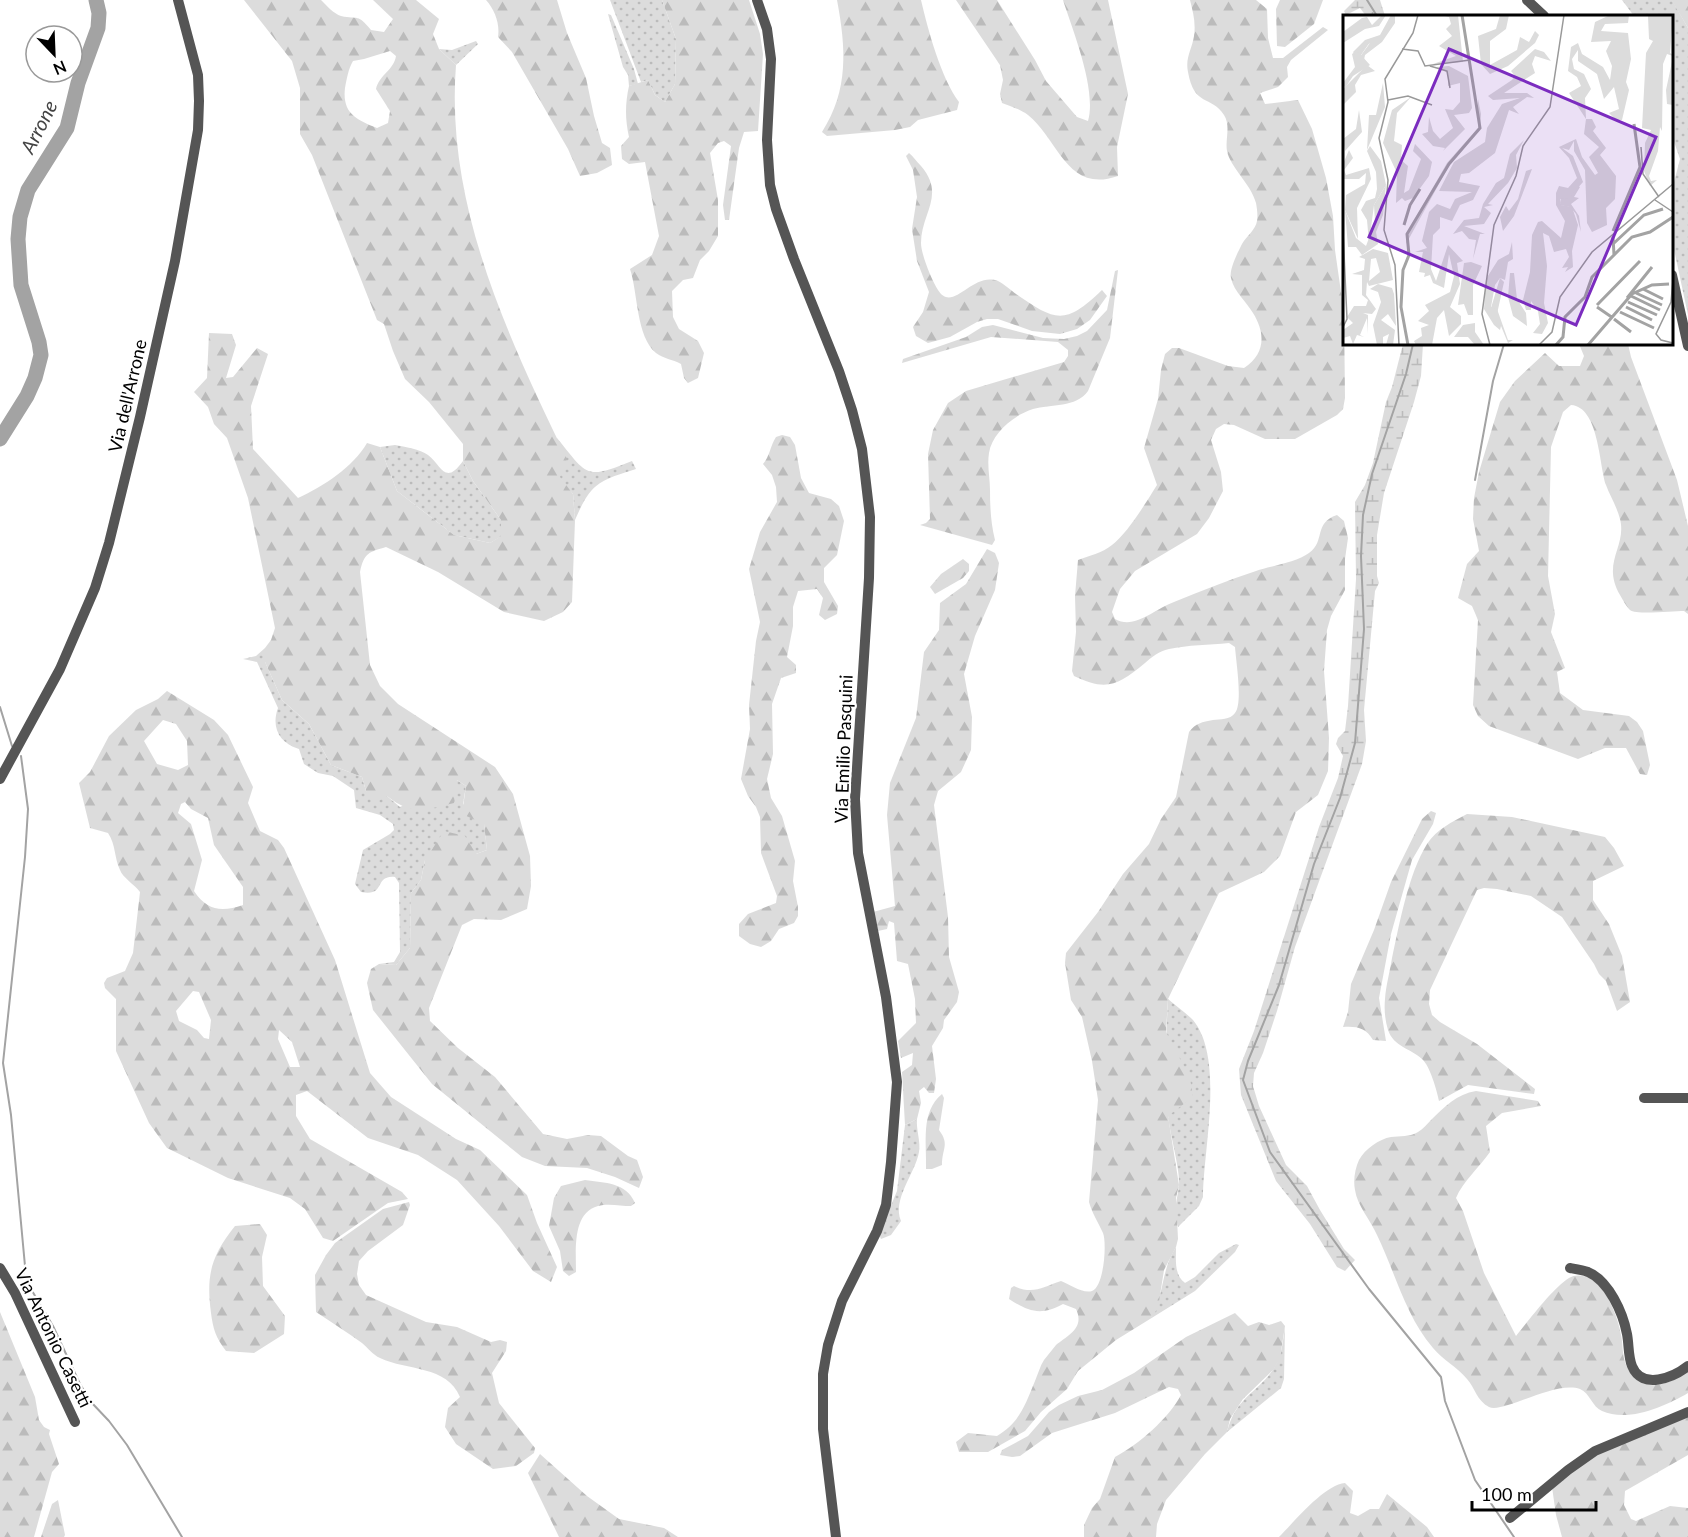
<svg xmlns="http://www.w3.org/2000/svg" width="1688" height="1537" font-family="Lato,sans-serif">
<defs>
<pattern id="grass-dots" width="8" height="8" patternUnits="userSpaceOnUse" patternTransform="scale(1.5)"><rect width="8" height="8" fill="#dcdcdc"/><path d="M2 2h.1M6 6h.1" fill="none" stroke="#bbb" stroke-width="1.8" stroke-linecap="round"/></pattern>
<pattern id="forest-firs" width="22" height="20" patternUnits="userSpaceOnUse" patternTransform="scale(1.5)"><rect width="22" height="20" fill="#dcdcdc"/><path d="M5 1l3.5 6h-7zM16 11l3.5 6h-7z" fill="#bbb"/></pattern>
<pattern id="wetland-marsh" width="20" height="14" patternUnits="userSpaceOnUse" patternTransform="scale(1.5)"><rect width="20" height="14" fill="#dcdcdc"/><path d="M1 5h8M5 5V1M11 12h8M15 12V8" fill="none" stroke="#bbb"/></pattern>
</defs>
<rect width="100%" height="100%" fill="#fff"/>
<!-- grass -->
<g fill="url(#grass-dots)">
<path d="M 610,0 L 662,0 L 676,39 L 675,84 L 665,102 L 655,95 L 648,80 L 641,82 Z"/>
<path d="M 1622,0 L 1672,0 L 1688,28 L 1688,315 L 1672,240 L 1672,190 L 1680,159 L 1672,136 L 1672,16 L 1634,16 Z"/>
<path d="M 608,14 L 611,15 L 634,69 L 638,84 L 629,86 L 628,75 L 623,67 Z"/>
<path d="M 476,41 L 478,44 L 456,65 L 439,49 L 452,50 Z"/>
<path d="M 557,438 C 588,476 585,480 632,461 L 636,469 C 598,481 591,483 575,520 L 573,494 L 559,477 Z"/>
<path d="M 395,445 C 405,447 420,449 428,455 C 442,466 445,486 463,461 L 473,481 L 501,520 L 502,536 L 490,543 L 454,535 L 397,491 L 380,447 Z"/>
<path d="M 265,648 L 265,662 L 282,700 L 309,724 L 331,765 L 362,777 L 366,791 L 387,796 L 400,807 L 457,780 L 466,786 L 463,804 L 484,823 L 487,850 L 476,854 L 425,860 L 421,880 L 411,893 L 410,948 L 396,965 L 379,964 L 394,962 L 400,952 L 399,883 L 395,877 C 373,875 387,897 361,892 L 355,884 L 363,850 L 390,834 L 394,830 L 393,824 L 380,815 L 356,808 L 354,790 L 333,776 L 318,773 L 304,764 L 299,749 C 279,743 271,727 278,708 L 257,662 L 243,659 L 256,656 Z"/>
<path d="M 1168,999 C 1176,1006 1186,1013 1193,1020 C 1225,1059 1203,1150 1203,1197 L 1199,1206 L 1178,1227 C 1173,1207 1177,1203 1179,1185 C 1180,1168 1170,1135 1168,1116 C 1164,1078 1166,1038 1168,999 Z"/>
<path d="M 917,1119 C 916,1130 921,1142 919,1152 C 915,1174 892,1199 901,1221 L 891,1235 L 881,1239 L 879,1234 L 897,1191 L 905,1125 Z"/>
<path d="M 1236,1244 L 1239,1245 L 1235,1252 L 1195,1291 L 1150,1319 C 1165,1296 1160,1272 1176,1247 C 1176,1260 1174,1275 1185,1283 L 1195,1277 L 1219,1253 Z"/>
<path d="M 1285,1327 L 1284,1379 L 1281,1388 L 1227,1432 C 1236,1396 1257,1394 1274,1368 C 1282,1356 1283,1340 1285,1327 Z"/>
</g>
<!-- forest -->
<g fill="url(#forest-firs)" fill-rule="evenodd">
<path d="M 244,0 L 321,0 C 326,5 334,14 341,16 C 359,20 357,13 371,30 L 384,32 L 393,19 L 373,0 L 416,0 L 439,19 L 433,34 L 439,49 L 456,65 C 445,205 508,337 567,459 L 560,477 L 573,494 L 575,520 L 572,602 L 563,612 L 544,621 L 504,612 L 438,572 L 386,547 C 369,552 364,553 360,572 L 370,665 L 380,686 L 398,704 L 495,767 L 513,794 L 530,856 L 531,886 L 527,909 L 501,920 L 474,919 L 462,925 L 429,1008 L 430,1021 L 458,1048 L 495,1077 L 543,1134 L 567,1139 L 588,1135 L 601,1136 L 628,1156 L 637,1160 L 643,1177 L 639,1188 L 615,1177 L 587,1168 L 545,1166 L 522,1157 L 432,1084 L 373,1010 L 367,983 L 371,969 L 379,964 L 396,965 L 410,948 L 411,893 L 421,880 L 425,860 L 444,831 L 465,836 L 476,854 L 487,850 L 484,824 L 462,814 L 466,786 L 457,780 L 454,803 C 425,810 412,816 387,796 L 376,802 L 366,791 L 362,777 L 331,765 L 309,724 L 282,700 L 265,662 L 265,648 L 271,640 L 275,628 L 248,498 L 227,438 L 214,424 L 208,407 L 194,392 L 207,378 L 209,333 L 232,334 L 236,345 L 226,378 L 233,377 L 257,348 L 268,354 L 251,406 L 253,449 L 298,498 C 324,486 353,467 367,443 L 380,447 L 397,491 L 454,535 L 490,543 L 501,536 L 501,520 L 473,481 L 463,461 L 463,444 L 429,402 L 405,379 L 393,351 L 384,324 L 377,320 L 312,155 L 300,134 L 300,88 L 292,61 ZM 390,51 L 396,56 C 394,70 379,75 376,89 L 390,111 L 388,123 L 377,128 C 356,120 342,113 345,88 C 347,78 348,70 353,61 L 364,59 Z"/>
<path d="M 486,0 L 557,0 L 567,33 L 586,78 L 594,116 L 602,143 L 610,148 L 612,165 L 597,173 L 580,176 L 568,149 L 512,52 L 498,37 C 500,24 495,10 486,0 Z"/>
<path d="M 662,0 L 749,0 L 760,34 L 763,54 L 758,131 L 744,132 L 739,148 L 729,220 L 725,220 L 723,205 L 731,146 L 724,141 L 718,143 L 710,153 L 718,200 L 718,236 L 709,251 L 700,260 L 693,278 L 683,280 L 672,291 L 673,317 L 679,329 L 698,341 L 704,353 L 698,378 L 688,383 L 684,378 L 681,364 C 672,359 664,359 656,353 C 636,337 638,293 630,269 L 652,255 L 659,236 L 645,162 L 629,164 L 622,159 L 621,146 L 629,137 C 625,119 625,104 629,86 L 648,80 L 655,95 L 665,102 L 675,84 L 676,39 Z"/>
<path d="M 837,0 L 921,0 C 928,30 941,78 959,102 L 957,110 L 918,120 L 910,127 L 895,130 L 827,136 L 822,132 C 849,90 846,48 837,0 Z"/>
<path d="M 956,0 L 997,0 L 1035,60 L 1046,81 L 1077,117 L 1088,121 C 1097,90 1073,31 1063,0 L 1108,0 L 1128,94 L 1117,147 L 1118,176 C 1067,194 1059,140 1028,115 C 1021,110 1011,106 1002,103 L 1000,94 L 1003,80 L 1000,65 Z"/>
<path d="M 1190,0 L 1256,0 L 1267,9 L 1268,38 L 1273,58 L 1283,58 L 1323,27 L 1328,30 L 1291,60 L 1287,67 L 1288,77 L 1278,87 L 1260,93 L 1265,104 L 1298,100 L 1312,129 L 1326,178 L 1333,216 L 1335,250 L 1344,313 L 1345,398 L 1343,409 L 1337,415 L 1295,439 L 1265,439 L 1234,425 L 1224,424 L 1216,429 L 1211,440 L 1221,472 L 1223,491 L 1209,518 L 1197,534 L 1135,571 L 1120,589 L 1112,612 L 1115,619 C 1135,630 1154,609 1174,602 C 1201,591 1229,580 1256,571 C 1271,566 1297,562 1309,553 C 1326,541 1313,523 1337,515 L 1344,521 L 1348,538 L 1345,559 L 1345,590 L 1331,616 L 1327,630 L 1324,671 L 1329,738 L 1328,771 L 1318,795 L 1296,812 L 1280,856 L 1264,872 L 1219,893 L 1168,999 L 1166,1032 L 1190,1078 L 1193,1097 L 1168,1116 L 1179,1185 L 1176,1198 L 1178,1239 L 1176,1247 L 1164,1270 L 1158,1308 L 1150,1319 L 1116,1340 L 1078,1371 L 1067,1389 L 1041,1412 L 1025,1431 L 988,1452 L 959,1452 L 956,1442 L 968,1433 L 997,1436 C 1020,1422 1025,1405 1035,1381 C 1038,1374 1040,1366 1044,1360 C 1048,1355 1052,1350 1056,1345 C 1068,1335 1085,1328 1076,1309 L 1063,1304 C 1041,1316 1029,1312 1009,1299 L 1011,1288 L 1014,1286 C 1033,1295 1043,1287 1061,1281 C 1069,1284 1083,1294 1092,1291 C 1104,1287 1107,1243 1103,1233 C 1098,1222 1092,1213 1089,1202 L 1098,1100 L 1092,1061 L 1082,1017 L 1071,1000 L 1065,963 L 1066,953 L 1098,912 L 1123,874 L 1149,844 L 1161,819 L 1176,797 L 1189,732 C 1196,723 1202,722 1213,720 C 1220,719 1230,720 1235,713 C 1243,703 1236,662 1235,647 L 1229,643 C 1209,645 1188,645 1169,649 C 1159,651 1152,657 1145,663 C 1118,685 1107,692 1074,676 L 1072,671 L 1076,632 L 1075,596 L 1078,560 C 1089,556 1102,553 1112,545 C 1127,534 1147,501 1157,485 L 1144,448 L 1158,399 L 1161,370 L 1165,354 L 1172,348 L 1179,348 L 1228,366 L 1244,368 C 1265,354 1266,334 1253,313 C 1246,301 1234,292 1231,278 C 1229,269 1238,252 1242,244 C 1246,237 1256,229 1257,221 C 1258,216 1257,208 1256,203 C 1251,184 1230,167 1227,151 C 1225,139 1231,126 1224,115 C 1211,95 1194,107 1188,72 C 1185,58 1192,49 1194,36 C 1196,23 1193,12 1190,0 Z"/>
<path d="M 1280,0 L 1323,0 L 1314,24 L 1285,47 L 1277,46 L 1276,9 Z"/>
<path d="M 1672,0 L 1688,0 L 1688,28 L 1672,1 Z"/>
<path d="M 909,153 C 913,156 917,162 921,166 C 946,195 921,213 921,243 C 921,254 932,281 938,290 C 953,314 972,271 998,281 C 1004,284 1011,290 1016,294 C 1055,321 1065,326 1102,290 L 1107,296 L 1090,320 L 1077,329 L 1060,334 L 1032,331 L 998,319 L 987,319 L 977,322 L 950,337 L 928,343 L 916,336 L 913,327 L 923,312 L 929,292 L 917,261 L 912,229 L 917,197 L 913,170 L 906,156 Z"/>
<path d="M 1118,270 L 1110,338 L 1088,391 C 1076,408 1051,404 1033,409 C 1014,415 992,433 989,453 C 987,465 990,478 990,490 C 990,508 991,524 995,540 L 992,545 L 920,525 L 926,523 L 930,519 L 928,454 L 933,430 L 948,403 L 966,391 L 1064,362 L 1068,356 L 1068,350 L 1058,342 L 991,337 L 902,363 L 903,359 L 966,337 L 982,327 L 993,325 L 1043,338 L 1064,339 L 1077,336 L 1087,331 L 1107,310 L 1115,271 Z"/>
<path d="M 1579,344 L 1628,344 L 1631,357 L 1677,480 L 1688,526 L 1688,614 L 1684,611 C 1673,611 1636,615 1630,610 C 1626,606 1623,600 1620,595 C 1601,562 1627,547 1620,519 C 1617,507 1610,496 1606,485 C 1599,464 1599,407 1571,405 L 1563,412 L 1551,447 L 1548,576 L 1555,614 L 1551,632 L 1565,668 L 1557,672 L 1560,693 L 1583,710 L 1629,716 L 1637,722 L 1643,731 L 1650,765 L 1647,775 L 1640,774 L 1626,748 L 1605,748 L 1578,759 L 1489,726 L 1478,716 L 1473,705 L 1478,620 L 1472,606 L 1458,598 L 1467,564 L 1479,551 L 1473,519 L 1474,498 L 1479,472 L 1500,402 L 1515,381 L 1545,353 L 1559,366 L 1580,366 L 1584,356 Z"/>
<path d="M 782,435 L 790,437 L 795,445 L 801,478 L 809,493 L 831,499 L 839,506 L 844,521 L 837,555 L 824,568 L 824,582 L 838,606 L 837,614 L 825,620 L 819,615 L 823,598 L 817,589 L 798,591 L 793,607 L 793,626 L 787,657 L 796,665 L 796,673 L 781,678 L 772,704 L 773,754 L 767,779 L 771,798 L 782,816 L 795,861 L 793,881 L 798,907 L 798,916 L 794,923 L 779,929 L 771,941 L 761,947 L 750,944 L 739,936 L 739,924 L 748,914 L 776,903 L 777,896 L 761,853 L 760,817 L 756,807 L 748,796 L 741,779 L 750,729 L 749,705 L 756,641 L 760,622 L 749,569 L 760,532 L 777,502 L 776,487 L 772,475 L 763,464 C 770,456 770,446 776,437 Z"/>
<path d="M 987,549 L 995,553 L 999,563 L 995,590 L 975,636 L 964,674 L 972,717 L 971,750 L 961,772 L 938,791 L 934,805 L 948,917 L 949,957 L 959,992 L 957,1002 L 944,1020 L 943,1028 L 932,1046 L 936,1079 L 934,1093 L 929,1093 L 924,1087 L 919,1091 L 921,1103 L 917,1119 L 905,1125 L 902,1072 L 912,1065 L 913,1053 L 901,1058 L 898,1041 L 916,1023 L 915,999 L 908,964 L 897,961 L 894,923 L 889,921 L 887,929 L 878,931 L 873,912 L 895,906 L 887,815 L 890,783 L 916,718 L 924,652 L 939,630 L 940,603 L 966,584 Z"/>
<path d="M 963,559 L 969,564 L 969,571 L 963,578 L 935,594 L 930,587 L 941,574 Z"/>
<path d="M 167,691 L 214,720 L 228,735 L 253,787 L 248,803 L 260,831 L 278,840 L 284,848 L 335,960 L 370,1073 L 391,1097 L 456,1139 L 480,1150 L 527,1195 L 537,1223 L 557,1267 L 551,1282 L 533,1271 L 499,1226 L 457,1180 L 418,1155 L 368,1138 L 307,1091 L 296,1095 L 296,1116 L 310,1139 L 402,1192 L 408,1199 L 388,1203 L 333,1241 L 323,1238 L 305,1209 L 290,1198 L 228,1178 L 167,1148 L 149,1123 L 116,1051 L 116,999 L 105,988 L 104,983 L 107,978 L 125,971 L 133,953 L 140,892 C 134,884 123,878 120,870 C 114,857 116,845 108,833 L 90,828 L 79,783 L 90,772 L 109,736 L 136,710 L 158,699 ZM 163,720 L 176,724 L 187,741 L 188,765 L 178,770 L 157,764 L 144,741 ZM 185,802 L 191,809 L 208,818 L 214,845 L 243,887 L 243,905 C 222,912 207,911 194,891 L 202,860 L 191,824 L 178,813 L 181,804 ZM 193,991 L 199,992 L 211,1020 L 209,1039 L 204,1038 L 197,1030 L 179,1021 L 176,1011 ZM 279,1030 L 292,1042 L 300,1067 L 290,1067 L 278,1039 Z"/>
<path d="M 1431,811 L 1436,813 L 1433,824 L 1412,860 L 1391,934 L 1379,998 L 1386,1041 L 1373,1040 C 1366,1028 1357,1026 1343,1027 L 1348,1012 L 1351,984 L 1374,930 L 1391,882 L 1422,819 Z"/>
<path d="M 1467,814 L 1512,817 L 1605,837 L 1614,848 L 1624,866 L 1593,881 L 1593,900 L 1609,924 L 1622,956 L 1630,1002 L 1617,1011 L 1606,981 L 1599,974 L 1594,964 L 1562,917 L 1531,896 L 1497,889 L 1484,888 L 1477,890 L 1430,990 L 1429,1004 L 1432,1015 L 1440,1022 L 1477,1044 L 1535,1089 L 1534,1094 L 1468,1085 L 1439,1101 C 1437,1091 1430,1066 1422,1059 C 1410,1048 1394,1047 1388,1030 C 1385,1020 1384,1010 1385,999 C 1386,985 1390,971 1392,958 C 1400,922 1408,875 1427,844 C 1437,829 1452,822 1467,814 Z"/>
<path d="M 1476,1091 L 1538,1101 L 1541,1106 L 1502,1113 L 1486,1126 L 1490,1152 C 1479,1168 1463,1181 1456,1198 L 1463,1211 L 1484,1273 L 1516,1336 C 1530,1319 1552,1289 1569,1278 C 1575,1274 1585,1275 1591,1279 C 1607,1289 1618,1317 1621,1335 C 1623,1343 1622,1353 1625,1362 C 1636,1395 1667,1388 1688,1370 L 1688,1393 C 1666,1406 1628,1423 1602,1411 C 1592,1407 1590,1393 1580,1389 C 1555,1380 1503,1414 1489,1407 C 1477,1401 1475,1388 1467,1379 C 1457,1367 1443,1360 1433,1348 C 1406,1317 1395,1272 1377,1235 C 1371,1221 1357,1205 1355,1190 C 1353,1180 1355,1169 1359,1160 C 1365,1149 1379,1139 1391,1137 C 1399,1136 1411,1137 1418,1132 C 1423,1129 1427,1124 1431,1120 C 1444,1107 1457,1094 1476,1091 Z"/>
<path d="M 942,1094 L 944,1098 L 939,1130 C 950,1145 942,1148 942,1165 L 932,1169 L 926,1169 C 927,1143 920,1112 942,1094 Z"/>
<path d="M 585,1180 C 605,1183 626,1182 635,1203 L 631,1206 C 621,1206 608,1203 598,1206 C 572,1213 576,1250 576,1272 L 569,1276 L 563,1271 L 560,1251 L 549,1226 L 554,1198 L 561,1186 Z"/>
<path d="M 409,1202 L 410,1205 L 403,1225 L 368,1251 L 359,1261 L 357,1274 L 359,1285 L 366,1295 L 426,1322 L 457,1327 L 491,1342 L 500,1340 L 507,1342 L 506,1351 L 492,1373 L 499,1403 L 535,1448 L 534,1453 L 516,1466 L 493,1469 L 456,1444 L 445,1427 L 448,1408 L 460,1397 C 447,1365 407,1371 380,1358 C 373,1355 368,1348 362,1343 C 347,1332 331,1322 316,1312 L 315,1275 L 326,1255 L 335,1243 L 383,1209 Z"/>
<path d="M 260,1224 L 267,1235 L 262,1257 L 263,1286 L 285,1316 L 284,1334 L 254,1353 L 226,1351 C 216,1338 213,1329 211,1313 C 206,1275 211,1256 235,1226 Z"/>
<path d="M 0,1312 L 35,1397 L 39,1420 L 44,1427 L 50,1430 L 49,1434 L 59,1464 L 52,1472 L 34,1537 L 0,1537 Z"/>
<path d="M 1235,1313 L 1248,1326 L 1259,1322 L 1269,1325 L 1281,1321 L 1285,1326 L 1280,1358 L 1274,1369 L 1243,1399 L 1230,1419 L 1227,1432 L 1205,1454 L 1166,1500 L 1157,1524 L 1156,1537 L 1084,1537 L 1084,1525 L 1092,1508 L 1100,1499 L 1115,1457 C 1138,1445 1169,1418 1181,1395 L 1178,1389 L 1169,1387 L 1115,1413 L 1052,1433 L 1020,1456 L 1012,1457 L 1000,1455 L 1002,1450 L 1028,1436 L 1049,1412 L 1059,1405 L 1078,1396 L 1102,1390 L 1134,1373 L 1186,1337 Z"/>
<path d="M 1688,1413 L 1688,1455 L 1625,1491 L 1624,1505 L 1631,1519 L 1636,1521 L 1670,1506 L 1688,1508 L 1688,1537 L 1562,1537 L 1556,1515 L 1552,1487 L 1586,1460 Z"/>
<path d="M 540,1454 L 587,1496 L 619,1519 L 664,1528 L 678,1537 L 559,1537 L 528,1473 Z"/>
<path d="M 1345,1483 L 1353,1491 L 1350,1513 L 1358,1516 L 1370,1509 L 1379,1509 L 1387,1494 L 1427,1527 L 1434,1537 L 1279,1537 C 1294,1522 1324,1485 1345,1483 Z"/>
<path d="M 58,1500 L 65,1535 L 64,1537 L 41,1537 L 52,1504 Z"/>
</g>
<!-- wetland -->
<g fill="url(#wetland-marsh)">
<path d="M 1355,0 L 1380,0 L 1385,16 L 1366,16 L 1360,8 L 1346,15 L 1344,11 Z"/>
<path d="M 1403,344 L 1423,344 L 1421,376 L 1414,402 L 1384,493 L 1377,535 L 1377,576 L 1379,583 L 1375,591 L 1364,710 L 1366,741 L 1362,764 L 1295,947 L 1277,1011 L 1263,1053 L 1254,1073 L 1253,1086 L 1259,1106 L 1286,1165 L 1307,1186 L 1320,1210 L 1344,1249 L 1355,1260 L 1345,1271 L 1337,1267 L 1310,1224 L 1276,1181 L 1241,1095 L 1239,1069 L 1254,1031 L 1319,827 L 1338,778 L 1343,756 L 1336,744 L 1338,738 L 1345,731 L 1348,706 L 1356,579 L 1355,502 L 1365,485 L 1373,463 L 1386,402 L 1392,387 Z"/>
</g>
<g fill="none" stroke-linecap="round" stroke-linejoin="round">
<!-- stream -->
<g stroke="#a3a3a3" stroke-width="2">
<path d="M 1367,0 L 1377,16"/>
<path d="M 1413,344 L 1406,374 L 1372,474 L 1363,515 L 1361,556 L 1364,629 L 1355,743 L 1340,798 L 1314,864 L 1279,985 L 1248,1061 L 1243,1080 L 1270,1152 L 1369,1289 L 1441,1377 L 1445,1401 L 1475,1480 L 1514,1537"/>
<path d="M 1475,480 L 1493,381 L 1504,344"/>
<path d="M 0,707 L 12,746"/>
<path d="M 21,756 L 28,809 L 25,857 L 3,1063 L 11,1115 L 25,1266 L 23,1270 L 25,1279 L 53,1326 L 80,1384 L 91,1402 L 109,1421 L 127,1445 L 182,1537"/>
</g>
<!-- river -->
<path stroke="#a3a3a3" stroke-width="15" d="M 0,439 L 27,396 L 35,378 L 41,355 L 39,342 L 21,285 L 18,239 L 20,217 L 28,190 L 67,128 L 78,83 L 98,28 L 99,13 L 96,0"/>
<!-- minor -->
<g stroke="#555" stroke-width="10">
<path d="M 757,0 L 767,29 L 771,59 L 767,140 L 770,185 L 776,209 L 794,259 L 839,371 L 852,410 L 862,449 L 870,517 L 869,578 L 855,799 L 858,853 L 886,997 L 897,1082 L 891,1162 L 886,1205 L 877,1231 L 842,1301 L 828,1345 L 823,1374 L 823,1429 L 836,1537"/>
<path d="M 1527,0 L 1544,16"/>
<path d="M 1672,275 L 1688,346"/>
<path d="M 0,779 L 60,669 L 95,588 L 109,543 L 140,417 L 175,261 L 198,130 L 199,101 L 198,75 L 178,0"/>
<path d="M 1644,1098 L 1688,1098"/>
<path d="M 0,1268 L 15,1293 L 75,1422"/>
<path d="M 1570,1268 C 1576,1269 1583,1270 1588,1272 C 1609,1281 1623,1313 1627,1334 C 1629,1344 1628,1356 1632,1366 C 1642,1391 1674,1377 1688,1366"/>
<path d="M 1510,1518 L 1568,1470 L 1595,1451 L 1688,1412"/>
</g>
</g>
<g text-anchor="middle" stroke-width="4.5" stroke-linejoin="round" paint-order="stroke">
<!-- street labels -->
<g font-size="18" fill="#000" stroke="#fff">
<text transform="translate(128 396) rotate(-77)" y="6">Via dell'Arrone</text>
<text transform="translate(844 749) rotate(-88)" y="6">Via Emilio Pasquini</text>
<text transform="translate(53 1338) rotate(64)" y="6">Via Antonio Casetti</text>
</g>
<!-- water labels -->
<g font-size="20" font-style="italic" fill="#444" stroke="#fff">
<text transform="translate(39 127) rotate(-63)" y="7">Arrone</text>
</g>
</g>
<!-- overview -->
<g transform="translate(1343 15)">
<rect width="330" height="330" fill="#fff"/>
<path d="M 39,0 L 43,0 L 36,11 L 22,14 L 0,28 L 0,17 L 19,3 L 24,2 L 29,10 ZM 27,27 L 18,40 L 27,50 L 10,61 L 2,73 L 0,68 L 12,52 L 9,39 ZM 43,170 L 40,200 L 33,217 L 35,229 L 19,240 L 13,232 L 5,232 L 2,195 L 13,223 L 23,231 L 32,207 L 31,190 ZM 232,172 L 235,171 L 237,172 L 231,182 L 236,183 L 228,189 L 236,201 L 238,217 L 233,199 L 227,192 L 217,190 L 218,181 L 228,180 ZM 157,263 L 161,267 L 154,299 L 148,293 Z" fill="#dcdcdc"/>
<path d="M 48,0 L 52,0 L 52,8 L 39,27 L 22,40 L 20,50 L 16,43 L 27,28 L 12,40 L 10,37 L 22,25 L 37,20 ZM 98,0 L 115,0 L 120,47 L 90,49 L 113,41 L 96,31 L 109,21 L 103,14 L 108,9 L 106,2 ZM 157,0 L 166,0 L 163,14 L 147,26 L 147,50 L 174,35 L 177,22 L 186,27 L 192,16 L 196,20 L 192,28 L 165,51 L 147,59 L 138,49 L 135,21 L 153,14 ZM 267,0 L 286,0 L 285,8 L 262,9 L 258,16 L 285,18 L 288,44 L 283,67 L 286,75 L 279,105 L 273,105 L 266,98 L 276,94 L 271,72 L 261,84 L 254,59 L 235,46 L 235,35 L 229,44 L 231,54 L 241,59 L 248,74 L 242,83 L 243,104 L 249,104 L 253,112 L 250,116 L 263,133 L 257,140 L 273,161 L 272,184 L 263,193 L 264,210 L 249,217 L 244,208 L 242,155 L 231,136 L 231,126 L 226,135 L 219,133 L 230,141 L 240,167 L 226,183 L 217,184 L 218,190 L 229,192 L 235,210 L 229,236 L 230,252 L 222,257 L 225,252 L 219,253 L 226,242 L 223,234 L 211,237 L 206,221 L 200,218 L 204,251 L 201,288 L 205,308 L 199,319 L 190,318 L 197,309 L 195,296 L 188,286 L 188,295 L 183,295 L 180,285 L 187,257 L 189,220 L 195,207 L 199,206 L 218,223 L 222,206 L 213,190 L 213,178 L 216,171 L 225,173 L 234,163 L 226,143 L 216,132 L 233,124 L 239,142 L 252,160 L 255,158 L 246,142 L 256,132 L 241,119 L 243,104 L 226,78 L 238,71 L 234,62 L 225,56 L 228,32 L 235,28 L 239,39 L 260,52 L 267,65 L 269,51 L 263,36 L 268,26 L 248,27 L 252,7 ZM 305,1 L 330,1 L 327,38 L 330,40 L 330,41 L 324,39 L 320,49 L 319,116 L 317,112 L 315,136 L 306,161 L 308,166 L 314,165 L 307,171 L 301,156 L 302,128 L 308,115 L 299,113 L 303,38 L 310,26 L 306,24 ZM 192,34 L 201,37 L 208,46 L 192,41 L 189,49 L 192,58 L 161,78 L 184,78 L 191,83 L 184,82 L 170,92 L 176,99 L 166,95 L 152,138 L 126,158 L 118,159 L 116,167 L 137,171 L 130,185 L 117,190 L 109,206 L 97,202 L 97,213 L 90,220 L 88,254 L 93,266 L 105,230 L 120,246 L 114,248 L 117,269 L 107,292 L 118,301 L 118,309 L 106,321 L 101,295 L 94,303 L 89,330 L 73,330 L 71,326 L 79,321 L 78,313 L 86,310 L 75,306 L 86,296 L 82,290 L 107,277 L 111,261 L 106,239 L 101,273 L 90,268 L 87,260 L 81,262 L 82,258 L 76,257 L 80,237 L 72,237 L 84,233 L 79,226 L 86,197 L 94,189 L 107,194 L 112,184 L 129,177 L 96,176 L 111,147 L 142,127 L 144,113 L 159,89 L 177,83 L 150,85 L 145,81 L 169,65 L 172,61 L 168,56 ZM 330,42 L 330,90 L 324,89 L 323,75 ZM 24,50 L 32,56 L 18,60 L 12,70 L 13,77 L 0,90 L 0,74 ZM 106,51 L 125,61 L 129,93 L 126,98 L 111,100 L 122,114 L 100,136 L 102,133 L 90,131 L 79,119 L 85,117 L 86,102 L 90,116 L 97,124 L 110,113 L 102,94 L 110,95 L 117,87 L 117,68 L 105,71 L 105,58 L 93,52 ZM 40,68 L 42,92 L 24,135 L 26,100 L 33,100 ZM 68,82 L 54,98 L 51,126 L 59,130 L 58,145 L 65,151 L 61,178 L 66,175 L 78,144 L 70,136 L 72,129 L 89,147 L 86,161 L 70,183 L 62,186 L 59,183 L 53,188 L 54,158 L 40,128 L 49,95 ZM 16,95 L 19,117 L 2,136 L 0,124 L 13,114 ZM 181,125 L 173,140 L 174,153 L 165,168 L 145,189 L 150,190 L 141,192 L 148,198 L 141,209 L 121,211 L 142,219 L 137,219 L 130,244 L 133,225 L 126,224 L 119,216 L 110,219 L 121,205 L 136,203 L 140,189 L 153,168 L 161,163 L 167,139 ZM 27,131 L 38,146 L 43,170 L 31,190 L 26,228 L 24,205 L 18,195 L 23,186 L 32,183 L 34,174 L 33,157 L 24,136 ZM 6,135 L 10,143 L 1,155 L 3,160 L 26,153 L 28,164 L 14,193 L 15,224 L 2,195 L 3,180 L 22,169 L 23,158 L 16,164 L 1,164 L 0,149 ZM 189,154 L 171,201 L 160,216 L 157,202 L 163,191 L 166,196 L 175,184 L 183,156 ZM 169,227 L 170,244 L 165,247 L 162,265 L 157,263 L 152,270 L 148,292 L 154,294 L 165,325 L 170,325 L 165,328 L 158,311 L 157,315 L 151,310 L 141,294 L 143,264 L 155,245 L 166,239 ZM 30,234 L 45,238 L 50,265 L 26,271 L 24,267 L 23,280 L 33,294 L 29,299 L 20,298 L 25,300 L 25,319 L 24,303 L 17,320 L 21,322 L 14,320 L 10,329 L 7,321 L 0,323 L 0,315 L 10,308 L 4,302 L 11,291 L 23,291 L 25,285 L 19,280 L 19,260 L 9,259 L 21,255 L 22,244 L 16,242 ZM 33,243 L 37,257 L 26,266 L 28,244 ZM 128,247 L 139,251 L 130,270 L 130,300 L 125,300 L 121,289 L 115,290 L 121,248 ZM 167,258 L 171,258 L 174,284 L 183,298 L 184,311 L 170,301 L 165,282 ZM 35,269 L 49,273 L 51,279 L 53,311 L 45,299 L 38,305 L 52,315 L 50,330 L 43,330 L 46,319 L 40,322 L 40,330 L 34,330 L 30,310 L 38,287 L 35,277 L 27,274 ZM 132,308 L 132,317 L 141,330 L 132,330 L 125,322 L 111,322 L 120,310 Z" fill="#dcdcdc" fill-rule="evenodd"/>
<path d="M 135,84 L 138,99 L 137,115 L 108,147 L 63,229 L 65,216 L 104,148 L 135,113 Z" fill="#dcdcdc"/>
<path fill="none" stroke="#a3a3a3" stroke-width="3" d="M 61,210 L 67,190 L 77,174M 270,216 L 297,152 L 291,109M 270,222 L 271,240M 270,229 L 301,200 L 320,194M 300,274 L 320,284M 293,278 L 319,290M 288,281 L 317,295M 284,283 L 309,252M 285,287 L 314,300M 254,290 L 297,246M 254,292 L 270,303M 283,292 L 309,305M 277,297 L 311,313M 271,304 L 288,317M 65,330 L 58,292 L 60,255 L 66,240 L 64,219 L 106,149 L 137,113 L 119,0M 213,330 L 220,322 L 222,302 L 242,282 L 249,262 L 289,222 L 307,217 L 330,202M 245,330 L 289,279 L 309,270 L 326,269"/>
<path fill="none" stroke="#999" stroke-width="1.5" d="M 59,34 L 75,36 L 82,51 L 127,45M 87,51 L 104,56 L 107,73M 45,85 L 65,81 L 89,90M 298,132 L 300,159 L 316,182M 312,185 L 330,197M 0,216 L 4,304 L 0,312M 330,265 L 328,287 L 313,319 L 318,325 L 330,328M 56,330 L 52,250 L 41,215 L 45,165 L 36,123 L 45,87 L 42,64 L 70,18 L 75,0M 147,330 L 139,299 L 151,210 L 173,161 L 180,131 L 207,92 L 221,0M 196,330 L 209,317 L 217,282 L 249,237 L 330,169"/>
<path fill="#7b2cbf" fill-opacity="0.15" stroke="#7b2cbf" stroke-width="3" d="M 106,34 L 313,122 L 233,310 L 26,222 Z"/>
<rect width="330" height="330" fill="none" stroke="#000" stroke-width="3"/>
</g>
<!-- north arrow -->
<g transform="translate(54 54) rotate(157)"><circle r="28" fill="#ffffff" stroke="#999999" stroke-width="1.5"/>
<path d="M0-4.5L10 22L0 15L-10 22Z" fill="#000000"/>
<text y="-9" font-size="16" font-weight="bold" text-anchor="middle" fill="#000000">N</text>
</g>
<!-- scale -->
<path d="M1472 1501v9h124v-9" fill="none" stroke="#000000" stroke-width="3"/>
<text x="1481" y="1501" font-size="18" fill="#000000" stroke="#ffffff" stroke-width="4.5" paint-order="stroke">100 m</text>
</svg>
